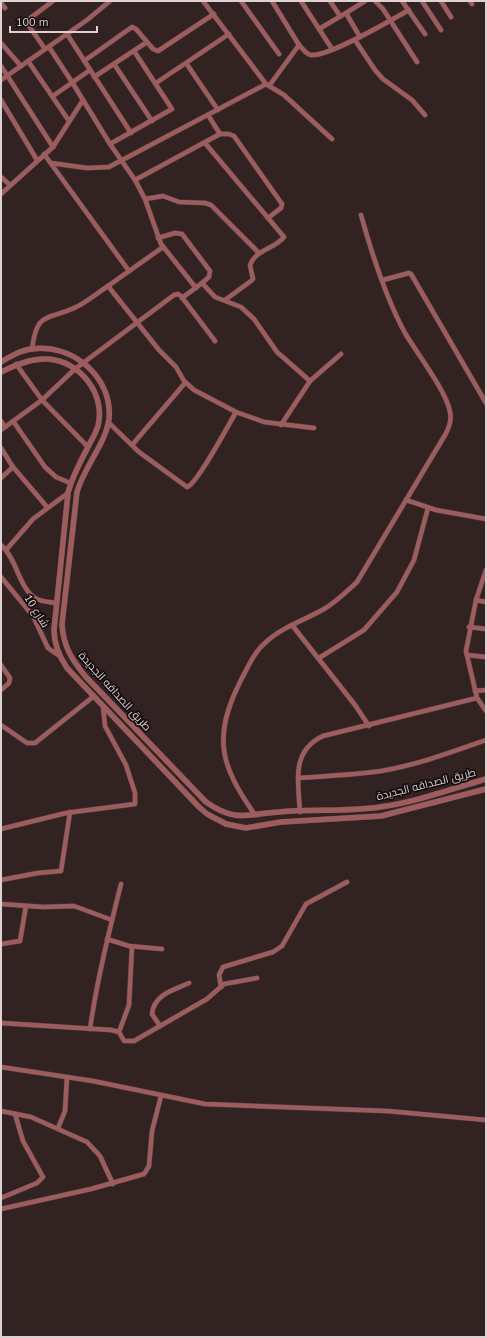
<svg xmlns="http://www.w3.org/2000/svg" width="487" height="1338" font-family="'PT Sans',Cairo,sans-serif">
<rect width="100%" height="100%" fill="#322"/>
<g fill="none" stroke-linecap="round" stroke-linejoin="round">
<defs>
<g id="minor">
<path d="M 203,1 L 266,84 L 284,95 L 332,139"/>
<path d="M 241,1 L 279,54"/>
<path d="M 301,1 L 332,49"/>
<path d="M 330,1 L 340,16"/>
<path d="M 375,1 L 383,9 L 417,62"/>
<path d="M 402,1 L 425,34"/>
<path d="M 422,1 L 441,30"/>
<path d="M 441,1 L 451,17"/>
<path d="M 470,1 L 472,4"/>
<path d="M 1,3 L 5,8"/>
<path d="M 346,13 L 365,1"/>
<path d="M 319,29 L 346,13 L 360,37"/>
<path d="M 67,34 L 131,133"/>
<path d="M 355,40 L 375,70 L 383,79 L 412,100 L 425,115"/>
<path d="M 1,43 L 21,66"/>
<path d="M 299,45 C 303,49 306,54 311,55 C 329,57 391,20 409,10"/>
<path d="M 49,47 L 72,82 L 110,144 L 135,180 L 145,199 L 161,244 L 196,288"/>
<path d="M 45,49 L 27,23 L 29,19 L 53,1"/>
<path d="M 28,61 L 69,121"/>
<path d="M 84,61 L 132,27 L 136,29 L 153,49 L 158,51 L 214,14"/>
<path d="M 186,63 L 218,110"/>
<path d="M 114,64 L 152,121"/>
<path d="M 1,66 L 53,147"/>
<path d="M 94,77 L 147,42"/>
<path d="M 1,80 L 87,20 L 110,1"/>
<path d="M 156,83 L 229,34"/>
<path d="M 269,86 L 299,45 L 272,1"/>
<path d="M 53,96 L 90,70"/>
<path d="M 1,100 L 37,160"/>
<path d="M 220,134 L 229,134 L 234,136 L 282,204 L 281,208 L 268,218"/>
<path d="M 205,143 L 284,237 C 275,249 256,249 250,265 L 253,279 L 251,281 L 225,300"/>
<path d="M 110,144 L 172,109 L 134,51"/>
<path d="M 44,154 L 129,271"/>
<path d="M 51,163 L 87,168 L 109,167 L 266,84"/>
<path d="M 1,177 L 10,185"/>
<path d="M 135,180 L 220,134 L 208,115"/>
<path d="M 1,194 L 53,147 L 83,100"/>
<path d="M 145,199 L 163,196 L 179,202 L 205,203 L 211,205 L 259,253"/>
<path d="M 158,238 L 175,233 L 182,234 L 210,271 L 209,277 L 202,283"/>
<path d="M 163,247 L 108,286 L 159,350 L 176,367 L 184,381 L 194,390 L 236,412 L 264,422 L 314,428"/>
<path d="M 383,280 L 409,273 L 411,274 L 486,403"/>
<path d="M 182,298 L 202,283 L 215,297 L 241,307 L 254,319 L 277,352 L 310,381"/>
<path d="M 32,349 C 37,311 46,321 74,308 C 86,303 97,293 108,286"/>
<path d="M 16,364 L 42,400 L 88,447"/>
<path d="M 1,421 L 5,427"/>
<path d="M 13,421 L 45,467 L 56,477 L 70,483"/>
<path d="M 108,422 L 139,452 L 187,487 C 197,484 229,424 236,412"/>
<path d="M 281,425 L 310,381 L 341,354"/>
<path d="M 1,430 L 42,400 L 75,369 L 174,295 L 178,294 L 181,296 L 215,341"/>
<path d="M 132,445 L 185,383"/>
<path d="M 1,448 L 13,467 L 47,507"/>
<path d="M 1,478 L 13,467"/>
<path d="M 406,500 L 436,510 L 486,519"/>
<path d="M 1,545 C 17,559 19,588 35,598 C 41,602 50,602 57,603"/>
<path d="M 6,550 L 33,519 L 68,493"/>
<path d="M 486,570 L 476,600 L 466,651 L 477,698 L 486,711"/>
<path d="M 1,577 L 33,616 L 48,648 L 58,655"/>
<path d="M 476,600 L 486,602"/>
<path d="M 292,625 L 355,705 L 369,726"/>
<path d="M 469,627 L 486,629"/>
<path d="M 467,655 L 486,657"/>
<path d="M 319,658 L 364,630 L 397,592 L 414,560 L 428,508"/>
<path d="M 1,665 L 10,678 L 9,683 L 1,690"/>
<path d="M 475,691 L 486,690"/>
<path d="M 1,725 L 27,743 L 35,743 L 94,696"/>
<path d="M 298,778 C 326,776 353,775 381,771 C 417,765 452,752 486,740"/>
<path d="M 300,812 C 298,781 291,751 323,736 L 477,698"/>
<path d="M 255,815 C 220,765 212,737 241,680 C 248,667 254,652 266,642 C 282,627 305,620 324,609 C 336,602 346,592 357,582 L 445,435 C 449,428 452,420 450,412 C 447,392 416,352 405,333 C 387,300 371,251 361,215"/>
<path d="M 1,829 L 66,813 L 135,804 L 135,793 L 126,765 L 105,726 L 103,706"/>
<path d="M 1,880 L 38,873 L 61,871 L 70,812"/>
<path d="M 1,904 L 43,907 L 74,906 L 112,920"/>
<path d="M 107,939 L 129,946 L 162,949"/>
<path d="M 1,944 L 20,941 L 26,906"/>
<path d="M 221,987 L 219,975 L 223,967 L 273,952 L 282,946 L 306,904 L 347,882"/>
<path d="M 1,1023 L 111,1030 L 119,1032 L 124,1041 L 134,1041 L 207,999 L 224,984 L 257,978"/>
<path d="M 160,1026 L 152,1014 C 154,994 174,990 189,983"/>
<path d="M 90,1029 C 97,980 109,932 121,884"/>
<path d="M 119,1032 L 129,1005 L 132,947"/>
<path d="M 1,1067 L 93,1081 L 205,1104 L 387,1111 L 486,1120"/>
<path d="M 1,1111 L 31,1117 L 87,1142 L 100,1156 L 113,1184"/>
<path d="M 58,1128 L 65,1111 L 67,1077"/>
<path d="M 1,1198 L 37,1183 L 43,1177 L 23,1141 L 15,1114"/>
<path d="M 1,1209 L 91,1189 L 144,1174 L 149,1166 L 152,1131 L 161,1096"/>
</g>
<g id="tertiary">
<path d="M 1,362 C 11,356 21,350 32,349 C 72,343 113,377 109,419 C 106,443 84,467 77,492 L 62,624 C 63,646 72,660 86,677 L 206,802 C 236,823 247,814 279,812 C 312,809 347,812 380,807 C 416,802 451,789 486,779"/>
<path d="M 1,372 C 15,365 31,358 48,359 C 80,361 106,394 98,426 C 96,432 93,438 90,443 C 82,459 72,476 68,493 L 54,630 C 54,645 59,656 67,668 L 199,807 L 207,814 L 226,824 L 246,828 L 281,822 L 381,816 L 486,789"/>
</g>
</defs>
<!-- minor casing -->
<use href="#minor" stroke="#4e3e3e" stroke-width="5.5"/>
<!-- tertiary casing -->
<use href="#tertiary" stroke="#4e3e3e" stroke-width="6"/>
<!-- minor -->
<use href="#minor" stroke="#9d5c5e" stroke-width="4.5"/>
<!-- tertiary -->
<use href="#tertiary" stroke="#9d5c5e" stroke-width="5.5"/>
</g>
<g text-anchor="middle" stroke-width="3.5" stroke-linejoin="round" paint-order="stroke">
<!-- street labels -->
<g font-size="11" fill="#ddd1d1" stroke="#150d0e">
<text transform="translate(37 611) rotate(58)" y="4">شارع 10</text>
<text transform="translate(115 691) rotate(48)" y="4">طريق الصداقه الجديدة</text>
<text transform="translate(426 784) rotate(-14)" y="4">طريق الصداقه الجديدة</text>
</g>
</g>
<!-- border -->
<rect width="487" height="1338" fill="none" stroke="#ddd1d1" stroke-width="4"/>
<!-- scale -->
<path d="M10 26v6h87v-6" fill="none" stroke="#ddd1d1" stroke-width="2"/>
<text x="16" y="26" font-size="12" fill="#ddd1d1" stroke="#150d0e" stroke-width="3" paint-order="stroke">100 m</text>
</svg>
